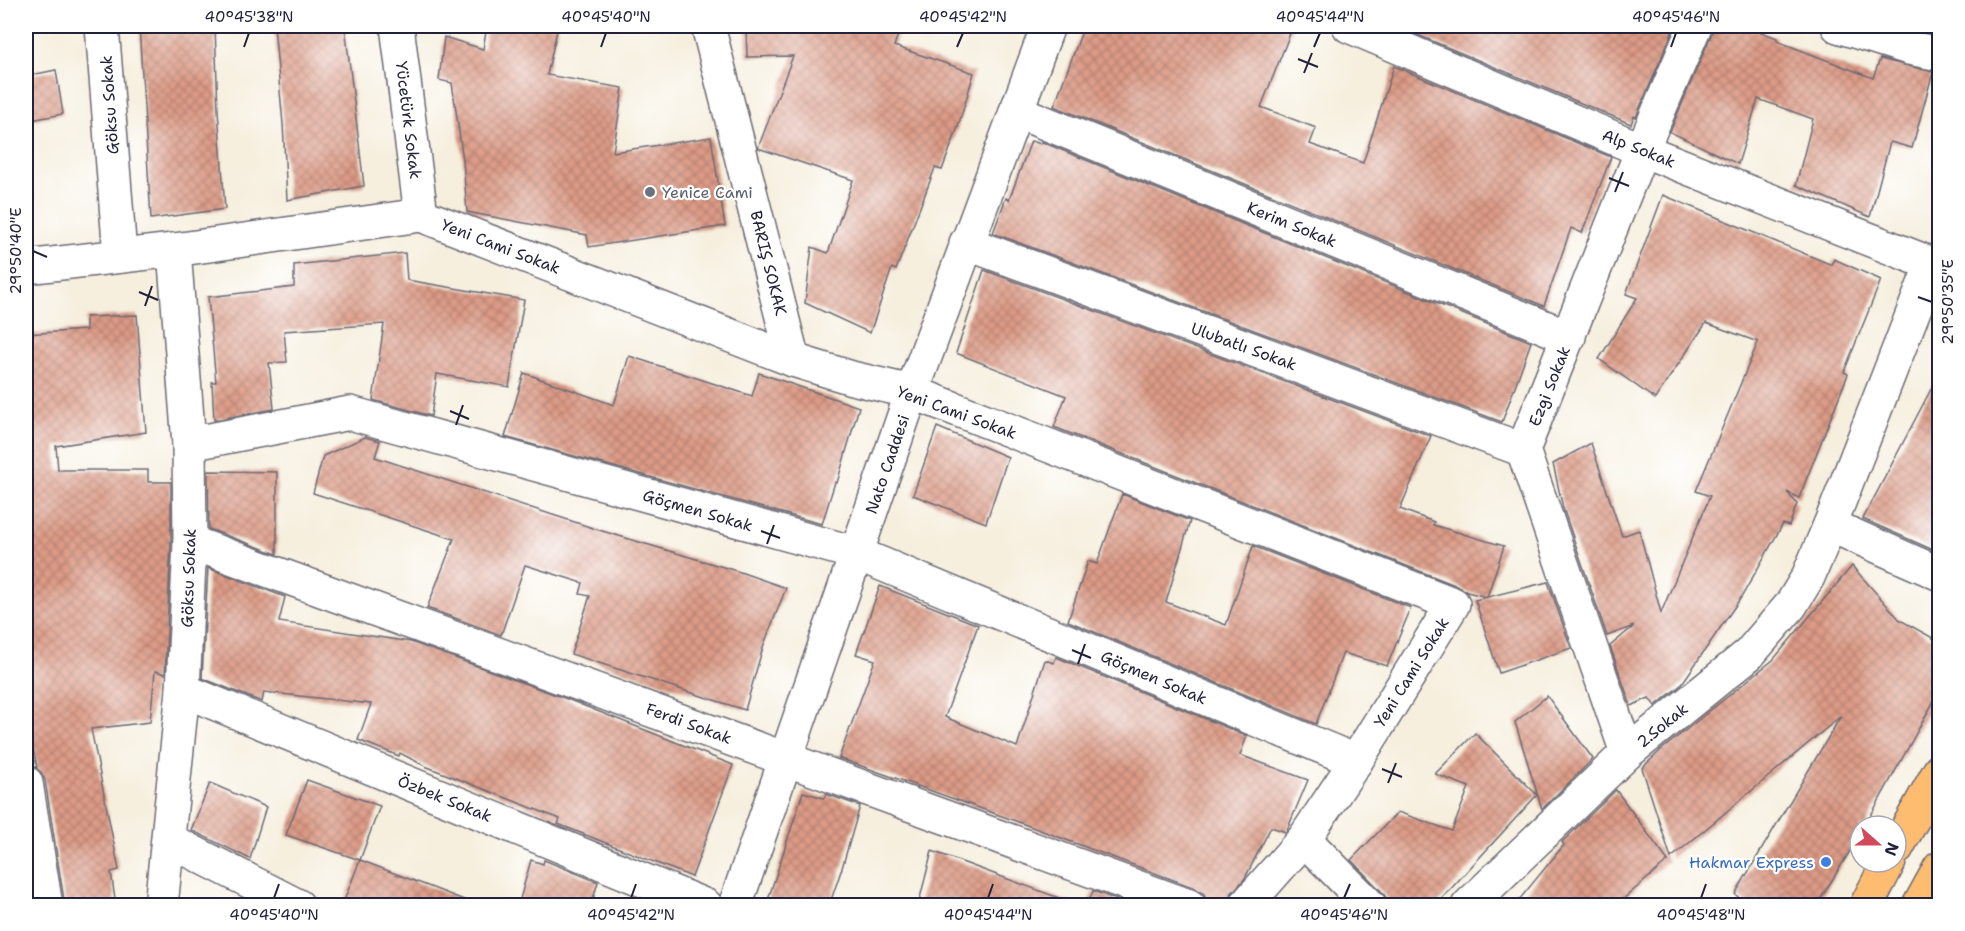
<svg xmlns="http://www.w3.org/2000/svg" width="1965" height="931" font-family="'Shantell Sans',sans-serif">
<defs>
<pattern id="building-cross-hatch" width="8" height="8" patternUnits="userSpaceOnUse" patternTransform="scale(1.5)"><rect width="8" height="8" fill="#dd9b86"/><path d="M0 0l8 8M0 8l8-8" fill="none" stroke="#b37e6f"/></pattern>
</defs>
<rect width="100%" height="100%" fill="#fff"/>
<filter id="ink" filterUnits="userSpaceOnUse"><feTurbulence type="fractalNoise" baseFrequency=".0167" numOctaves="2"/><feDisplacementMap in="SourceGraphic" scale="12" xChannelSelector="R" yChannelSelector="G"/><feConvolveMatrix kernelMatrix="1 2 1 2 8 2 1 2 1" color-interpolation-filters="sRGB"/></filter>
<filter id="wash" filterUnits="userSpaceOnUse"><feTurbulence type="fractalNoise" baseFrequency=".008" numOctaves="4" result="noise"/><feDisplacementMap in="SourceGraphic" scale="24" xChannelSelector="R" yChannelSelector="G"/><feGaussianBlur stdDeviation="1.35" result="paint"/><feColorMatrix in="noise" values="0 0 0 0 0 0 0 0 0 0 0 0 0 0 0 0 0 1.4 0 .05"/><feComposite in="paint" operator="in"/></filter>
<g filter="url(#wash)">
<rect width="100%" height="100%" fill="#f6efde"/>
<g id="blocks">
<!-- building -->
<g fill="url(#building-cross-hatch)">
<path d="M 139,26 L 215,26 L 218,110 L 225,209 L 151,219 Z"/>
<path d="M 274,26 L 345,26 L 364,186 L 287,200 L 283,124 Z"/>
<path d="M 487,26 L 558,26 L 547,75 L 623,88 L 613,152 L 711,137 L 725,226 L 589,247 L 587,235 L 467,212 L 463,160 L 452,83 L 439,80 L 444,37 L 483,49 Z"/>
<path d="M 746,26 L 901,26 L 894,46 L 974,73 L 958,127 L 942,170 L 935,168 L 896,270 L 892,268 L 870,333 L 805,303 L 812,247 L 828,253 L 853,180 L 758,148 L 793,56 L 747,57 Z"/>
<path d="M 1084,26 L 1293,26 L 1261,107 L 1316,128 L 1310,144 L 1363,163 L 1394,66 L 1611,157 L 1582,233 L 1571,228 L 1544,306 L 1054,106 Z"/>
<path d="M 1408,26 L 1675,26 L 1636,117 L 1634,116 L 1631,124 L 1406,30 Z"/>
<path d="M 1713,26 L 1746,26 L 1777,38 L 1777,41 L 1873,78 L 1880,59 L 1933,72 L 1912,148 L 1890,142 L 1870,217 L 1796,185 L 1813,119 L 1758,99 L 1738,164 L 1670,132 L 1712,33 Z"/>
<path d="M 1900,26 L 1940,26 L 1940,35 L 1914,30 Z"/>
<path d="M 56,70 L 63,114 L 26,121 L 26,76 Z"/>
<path d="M 1031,141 L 1041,144 L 1042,142 L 1531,342 L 1502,422 L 993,233 L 1006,198 L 1009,200 Z"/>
<path d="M 1663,195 L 1832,265 L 1834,259 L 1881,280 L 1844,372 L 1848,374 L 1799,498 L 1787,492 L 1797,504 L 1789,526 L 1783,524 L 1742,596 L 1681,685 L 1655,706 L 1649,698 L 1631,706 L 1610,646 L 1634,626 L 1607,636 L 1563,508 L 1553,464 L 1591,443 L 1622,536 L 1639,530 L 1661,613 L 1710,496 L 1696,491 L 1758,342 L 1706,323 L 1655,399 L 1599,359 L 1637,298 L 1626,294 Z"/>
<path d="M 405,253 L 407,280 L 524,300 L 509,387 L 437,374 L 431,416 L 373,400 L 384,324 L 284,331 L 287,362 L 269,363 L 274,409 L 214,420 L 212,382 L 216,382 L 208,297 L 294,287 L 294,265 Z"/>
<path d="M 984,270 L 1431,436 L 1400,509 L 1434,522 L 1433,525 L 1504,546 L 1487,597 L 1467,592 L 1460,587 L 1054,427 L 1066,396 L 956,353 Z"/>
<path d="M 137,315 L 146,432 L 56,446 L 58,470 L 148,470 L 148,482 L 171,482 L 171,542 L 165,674 L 155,671 L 150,722 L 91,729 L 119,870 L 111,872 L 116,906 L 65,906 L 45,780 L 41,772 L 35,767 L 37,767 L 26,714 L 26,334 L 86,330 L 86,317 Z"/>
<path d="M 629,356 L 752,396 L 759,373 L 859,407 L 837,483 L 835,482 L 822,524 L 505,437 L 524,373 L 614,405 Z"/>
<path d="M 1940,372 L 1940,553 L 1863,519 Z"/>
<path d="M 937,427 L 1008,457 L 986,523 L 913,495 Z"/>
<path d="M 365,437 L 380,441 L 375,457 L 599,530 L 740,572 L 786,588 L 763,647 L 745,710 L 571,654 L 590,596 L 580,594 L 583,583 L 525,565 L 501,635 L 427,608 L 454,539 L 313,493 L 323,456 Z"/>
<path d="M 208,471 L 277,472 L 277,554 L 209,529 Z"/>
<path d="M 1122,494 L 1190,521 L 1166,602 L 1226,625 L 1253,546 L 1411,608 L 1387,666 L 1343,653 L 1316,724 L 1068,621 L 1088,561 L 1097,564 Z"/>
<path d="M 1852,566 L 1900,620 L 1940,642 L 1940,690 L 1865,826 L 1860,826 L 1860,835 L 1816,906 L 1748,906 L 1735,894 L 1841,716 L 1671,858 L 1642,768 L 1661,750 L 1773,660 Z"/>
<path d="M 208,568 L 285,597 L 279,622 L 411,642 L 567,699 L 733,765 L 692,877 L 558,824 L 560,819 L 425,766 L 400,753 L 399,756 L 358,740 L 371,704 L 264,692 L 262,702 L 202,678 Z"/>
<path d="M 1548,582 L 1571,648 L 1499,673 L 1475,600 Z"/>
<path d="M 880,586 L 978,625 L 945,717 L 1017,747 L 1045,660 L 1054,663 L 1056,657 L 1247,736 L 1240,755 L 1308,780 L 1287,830 L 1286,832 L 1271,827 L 1245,878 L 1231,894 L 1227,906 L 1207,906 L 1204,894 L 1195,888 L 1013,820 L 839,758 L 875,660 L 856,654 Z"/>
<path d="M 1547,696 L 1593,759 L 1542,809 L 1515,722 Z"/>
<path d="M 1475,733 L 1537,795 L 1435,906 L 1391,906 L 1383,893 L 1351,860 L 1398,812 L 1452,831 L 1469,787 L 1435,774 Z"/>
<path d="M 307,780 L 380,806 L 360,860 L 286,835 Z"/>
<path d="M 210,783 L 266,807 L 250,859 L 191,830 Z"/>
<path d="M 1616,790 L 1668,861 L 1615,906 L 1514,906 L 1564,845 L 1562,842 Z"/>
<path d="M 803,792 L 824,798 L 826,794 L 860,806 L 842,868 L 829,906 L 766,906 Z"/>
<path d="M 932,851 L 1070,902 L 1069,906 L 918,906 Z"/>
<path d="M 360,860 L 472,903 L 472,906 L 342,906 Z"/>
<path d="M 531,860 L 543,864 L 544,860 L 598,882 L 591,906 L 518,906 Z"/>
<path d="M 1093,891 L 1133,906 L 1087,906 Z"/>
</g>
</g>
</g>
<g filter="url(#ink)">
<use href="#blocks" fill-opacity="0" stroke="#6c6a74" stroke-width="1.5"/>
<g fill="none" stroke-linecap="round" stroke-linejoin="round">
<defs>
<g id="minor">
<path d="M 102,26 L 120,255"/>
<path d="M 397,26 L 421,215"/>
<path d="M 708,26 L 793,360"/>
<path d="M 1349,26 L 1642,150 L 1932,264 L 1830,525 L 1808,577 L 1791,605 L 1749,654 L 1627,753 L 1468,906"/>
<path d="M 1838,26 L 1909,48 L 1940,54"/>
<path d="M 1016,111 L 1569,337"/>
<path d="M 966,243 L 1523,450"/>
<path d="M 26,267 L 174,250 L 421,215 L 793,360 L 852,378 L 912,392 L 1453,604 L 1356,761 L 1304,839 L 1245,906"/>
<path d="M 189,444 L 350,413 L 855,553 L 1356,761"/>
<path d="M 1830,525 L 1940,574"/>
<path d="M 190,542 L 1189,906"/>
<path d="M 183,690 L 706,906"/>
<path d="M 1627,753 L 1523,450 L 1642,150 L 1695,26"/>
<path d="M 26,783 L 46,906"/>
<path d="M 1304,839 L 1370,906"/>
<path d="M 169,840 L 298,906"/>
<path d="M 161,906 L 183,690 L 190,542 L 189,444 L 174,250"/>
<path d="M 735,906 L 912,392 L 1048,26"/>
</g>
<g id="major">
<path d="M 1896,849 L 1940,770"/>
<path d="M 1866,906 L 1889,862"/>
<path d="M 1919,906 L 1940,868"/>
</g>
</defs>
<!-- minor casing -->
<use href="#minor" stroke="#6c6a74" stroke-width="36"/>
<!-- major casing -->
<use href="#major" stroke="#6c6a74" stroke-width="36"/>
<!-- minor -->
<use href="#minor" stroke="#fff" stroke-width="33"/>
<!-- major -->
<use href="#major" stroke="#febc70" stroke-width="33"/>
</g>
</g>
<!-- ticks -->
<path fill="none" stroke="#22223b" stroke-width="2" d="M 244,47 L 249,33M 601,47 L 606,33M 957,47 L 963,33M 1314,47 L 1320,33M 1671,47 L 1676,33M 1298,59 L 1318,67M 1304,73 L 1312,53M 1609,178 L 1629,186M 1615,192 L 1623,172M 33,251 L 47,257M 139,292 L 158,300M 1918,297 L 1932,302M 145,306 L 152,286M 450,411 L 469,419M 456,425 L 463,405M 761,531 L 780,538M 767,544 L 774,525M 1072,650 L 1091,658M 1078,664 L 1085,644M 1382,769 L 1402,777M 1388,783 L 1396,763M 274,898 L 279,884M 631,898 L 636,884M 988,898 L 993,884M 1344,898 L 1350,884M 1701,898 L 1706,884"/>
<!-- markers -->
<circle fill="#6b7280" stroke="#fff" stroke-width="2" cx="650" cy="192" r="6"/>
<circle fill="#3f7fe0" stroke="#fff" stroke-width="2" cx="1826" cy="862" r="6"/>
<g text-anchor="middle" stroke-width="4.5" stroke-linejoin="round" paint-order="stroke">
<!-- street labels -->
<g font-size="16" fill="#22223b" stroke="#fff">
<text transform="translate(109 105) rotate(-94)" y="6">Göksu Sokak</text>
<text transform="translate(409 120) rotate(83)" y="6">Yücetürk Sokak</text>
<text transform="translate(1639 148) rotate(22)" y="6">Alp Sokak</text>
<text transform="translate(1292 224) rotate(22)" y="6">Kerim Sokak</text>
<text transform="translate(501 246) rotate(21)" y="6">Yeni Cami Sokak</text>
<text transform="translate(769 263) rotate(76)" y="6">BARIŞ SOKAK</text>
<text transform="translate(1244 346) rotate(20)" y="6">Ulubatlı Sokak</text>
<text transform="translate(1549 386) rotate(-68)" y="6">Ezgi Sokak</text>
<text transform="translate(957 412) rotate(20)" y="6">Yeni Cami Sokak</text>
<text transform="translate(887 464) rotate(-71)" y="6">Nato Caddesi</text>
<text transform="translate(698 510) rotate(16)" y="6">Göçmen Sokak</text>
<text transform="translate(188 578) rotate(-88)" y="6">Göksu Sokak</text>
<text transform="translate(1411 672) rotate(-58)" y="6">Yeni Cami Sokak</text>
<text transform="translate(1154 677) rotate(23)" y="6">Göçmen Sokak</text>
<text transform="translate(689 723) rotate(20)" y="6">Ferdi Sokak</text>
<text transform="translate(1662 725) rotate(-39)" y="6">2.Sokak</text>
<text transform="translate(445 798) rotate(22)" y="6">Özbek Sokak</text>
</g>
<!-- worship labels -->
<g font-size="16" fill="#5b616d" stroke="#fff" text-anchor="start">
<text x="662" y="198">Yenice Cami</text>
</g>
<!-- shop labels -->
<g font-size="16" fill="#366cbe" stroke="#fff" text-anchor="end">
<text x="1814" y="868">Hakmar Express</text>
</g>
</g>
<!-- margin -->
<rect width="1965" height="931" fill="none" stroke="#fff" stroke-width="66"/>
<!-- north arrow -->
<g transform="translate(1878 844) rotate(111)"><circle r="28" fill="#ffffff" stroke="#a7a7b1" stroke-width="1.5"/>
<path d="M0-4.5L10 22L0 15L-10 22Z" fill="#d1495b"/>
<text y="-9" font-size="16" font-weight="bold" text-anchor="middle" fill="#22223b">N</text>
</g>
<rect x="33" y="33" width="1899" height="865" fill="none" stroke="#22223b" stroke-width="2"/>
<g font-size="15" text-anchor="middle" fill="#22223b">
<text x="249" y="22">40°45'38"N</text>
<text x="606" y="22">40°45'40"N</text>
<text x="963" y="22">40°45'42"N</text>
<text x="1320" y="22">40°45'44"N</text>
<text x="1676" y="22">40°45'46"N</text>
<text transform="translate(16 251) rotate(-90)" y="5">29°50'40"E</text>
<text transform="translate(1948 302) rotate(-90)" y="5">29°50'35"E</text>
<text x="274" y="920">40°45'40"N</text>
<text x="631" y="920">40°45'42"N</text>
<text x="988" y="920">40°45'44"N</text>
<text x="1344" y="920">40°45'46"N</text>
<text x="1701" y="920">40°45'48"N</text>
</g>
</svg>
